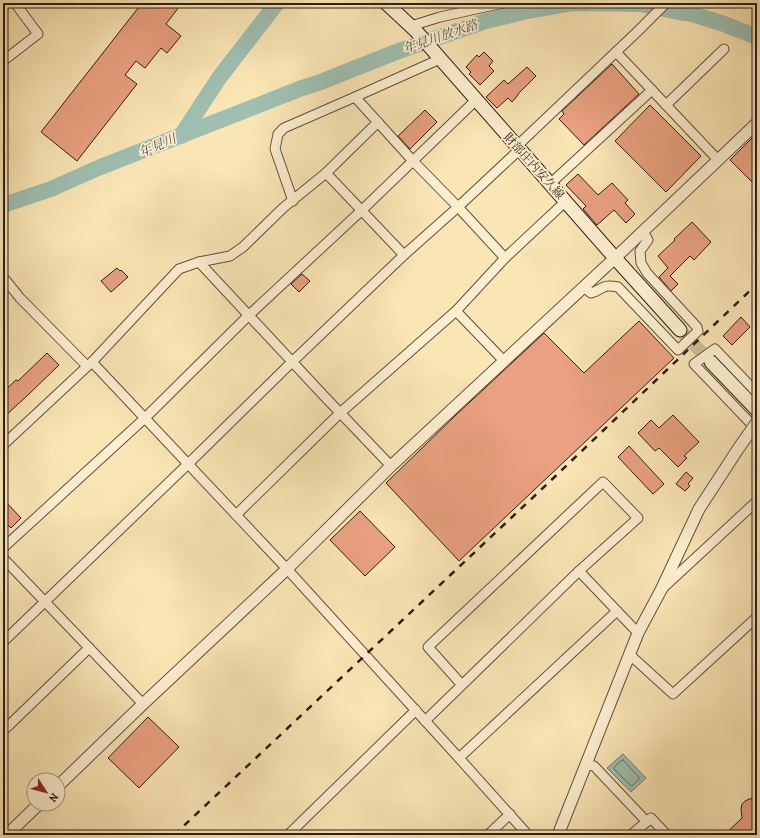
<svg xmlns="http://www.w3.org/2000/svg" width="760" height="838" font-family="Alegreya,'Noto Serif JP',serif">
<rect width="100%" height="100%" fill="#fae5b5"/>
<filter id="stains"><feTurbulence type="fractalNoise" baseFrequency=".005" numOctaves="4"/><feColorMatrix values="0 0 0 0 .2 0 0 0 0 .09 0 0 0 0 .02 0 0 0 .5 -.17"/></filter>
<radialGradient id="worn" r=".72"><stop offset=".6" stop-color="#630" stop-opacity="0"/><stop offset="1" stop-color="#630" stop-opacity=".3"/></radialGradient>
<!-- water -->
<path fill="#9ebfb1" stroke="#707f73" d="M 623,754 L 646,778 L 631,792 L 607,768 Z"/>
<g fill="none" stroke-linecap="round" stroke-linejoin="round">
<!-- shore -->
<path stroke="#646e64" stroke-width="1" d="M 623,760 L 639,777 L 639,779 L 632,786 L 630,785 L 614,769 C 614,766 620,761 623,760 Z"/>
<!-- river -->
<g stroke="#9ebfb1" stroke-width="16">
<path d="M 181,136 L 219,78 L 277,3"/>
<path d="M 3,205 L 51,189 L 98,168 L 302,88 L 318,83 L 396,52 L 486,21 L 523,12 L 573,3 L 640,4 L 684,13 L 686,12 L 724,24 L 757,37"/>
</g>
</g>
<!-- building -->
<g fill="#eaa181" stroke="#2b1e16">
<path d="M 142,3 L 182,3 L 166,24 L 181,36 L 167,53 L 161,48 L 145,68 L 136,61 L 125,75 L 137,84 L 77,161 L 41,132 Z"/>
<path d="M 484,52 L 493,61 L 489,66 L 494,71 L 480,85 L 469,74 L 471,72 L 466,67 L 477,55 L 479,57 Z"/>
<path d="M 612,64 L 639,94 L 584,145 L 559,119 L 564,114 L 562,111 Z"/>
<path d="M 527,67 L 536,76 L 518,94 L 518,95 L 512,102 L 508,98 L 497,108 L 486,97 L 504,80 L 508,84 Z"/>
<path d="M 650,105 L 701,156 L 666,192 L 615,141 Z"/>
<path d="M 425,110 L 437,122 L 410,149 L 398,136 Z"/>
<path d="M 757,133 L 757,187 L 730,160 Z"/>
<path d="M 578,174 L 598,195 L 612,183 L 628,200 L 625,203 L 635,214 L 626,223 L 614,210 L 597,225 L 583,209 L 586,206 L 566,185 Z"/>
<path d="M 692,222 L 711,242 L 694,260 L 690,256 L 670,276 L 678,284 L 671,291 L 659,277 L 668,268 L 658,256 L 675,240 L 674,239 Z"/>
<path d="M 117,268 L 120,271 L 121,270 L 128,277 L 111,292 L 101,281 Z"/>
<path d="M 302,274 L 310,281 L 299,292 L 291,284 Z"/>
<path d="M 741,317 L 750,327 L 732,345 L 723,336 Z"/>
<path d="M 639,321 L 674,358 L 622,407 L 459,561 L 386,483 L 456,415 L 544,333 L 584,373 Z"/>
<path d="M 47,353 L 59,365 L 29,394 L 3,418 L 3,392 L 16,380 L 18,381 Z"/>
<path d="M 673,415 L 699,442 L 684,456 L 687,458 L 678,467 L 659,448 L 655,451 L 638,433 L 651,420 L 659,428 Z"/>
<path d="M 629,446 L 664,484 L 653,494 L 618,457 Z"/>
<path d="M 686,472 L 693,478 L 688,484 L 690,486 L 685,491 L 676,484 Z"/>
<path d="M 3,499 L 21,518 L 11,528 L 3,520 Z"/>
<path d="M 360,511 L 395,547 L 365,576 L 330,540 Z"/>
<path d="M 148,717 L 179,747 L 139,788 L 108,758 Z"/>
<path d="M 757,798 L 757,835 L 724,835 L 742,818 L 741,809 L 742,804 L 745,801 L 749,799 Z"/>
</g>
<g fill="none" stroke-linecap="round" stroke-linejoin="round">
<!-- secondary-tunnel -->
<path stroke="#d1bd95" stroke-width="13" stroke-dasharray="13 6" stroke-linecap="butt" d="M 680,330 L 711,362"/>
<defs>
<g id="minor">
<path d="M 411,26 L 440,17 L 503,3"/>
<path d="M 616,52 L 718,160"/>
<path d="M 440,59 L 355,97 L 413,161 L 458,207 L 520,149"/>
<path d="M 3,61 L 38,34 L 15,3"/>
<path d="M 666,105 L 724,49"/>
<path d="M 517,146 L 638,31 L 666,3"/>
<path d="M 326,173 L 378,122"/>
<path d="M 550,184 L 652,90"/>
<path d="M 293,201 L 275,149 L 278,134 L 284,128 L 355,97"/>
<path d="M 505,258 L 566,201"/>
<path d="M 199,262 L 325,397 L 391,466"/>
<path d="M 3,277 L 20,298 L 87,366"/>
<path d="M 584,287 L 591,293 C 596,292 599,289 604,287 C 608,285 613,286 618,287 L 678,350 L 698,331 L 697,327 L 647,273 L 641,263 L 640,251 L 648,240 L 643,232"/>
<path d="M 92,362 L 287,569 L 459,758 L 528,835"/>
<path d="M 757,393 L 715,349 L 694,364 L 757,430"/>
<path d="M 3,445 L 92,362 L 179,269 L 199,262 L 230,256 L 243,247 L 283,208 L 326,173 L 404,255 L 458,207 L 505,258 L 456,311 L 504,361"/>
<path d="M 236,515 L 340,413 L 456,311"/>
<path d="M 3,548 L 145,418 L 248,316 L 361,211 L 476,100"/>
<path d="M 3,558 L 143,704"/>
<path d="M 579,571 L 638,633"/>
<path d="M 663,588 L 757,501"/>
<path d="M 3,642 L 188,464 L 292,362 L 404,255"/>
<path d="M 629,654 L 673,694 L 757,617"/>
<path d="M 425,721 L 579,571 L 638,518 L 603,482 L 428,647 L 462,685"/>
<path d="M 3,731 L 89,648"/>
<path d="M 459,758 L 617,611"/>
<path d="M 586,765 L 594,766 L 647,822"/>
<path d="M 288,835 L 416,710"/>
<path d="M 488,835 L 510,814"/>
<path d="M 631,835 L 651,818 L 667,835"/>
</g>
<g id="tertiary">
<path d="M 58,786 L 143,704 L 287,569 L 391,466 L 615,258 L 757,123"/>
<path d="M 7,835 L 39,804"/>
<path d="M 558,835 L 638,633 L 661,590 L 699,509"/>
</g>
<g id="secondary">
<path d="M 386,3 L 416,31 L 615,258 L 680,330"/>
<path d="M 711,362 L 757,410"/>
</g>
</defs>
<!-- minor casing -->
<use href="#minor" stroke="#5f503e" stroke-width="11"/>
<!-- tertiary casing -->
<use href="#tertiary" stroke="#5f503e" stroke-width="13"/>
<!-- secondary casing -->
<use href="#secondary" stroke="#2b1e16" stroke-width="15"/>
<!-- minor -->
<use href="#minor" stroke="#fceecf" stroke-width="9"/>
<!-- tertiary -->
<use href="#tertiary" stroke="#fceecf" stroke-width="11"/>
<!-- secondary -->
<use href="#secondary" stroke="#fceecf" stroke-width="13"/>
<!-- rail -->
<path stroke="#2b1e16" stroke-width="2.5" stroke-dasharray="7 7" stroke-linecap="butt" d="M 174,835 L 544,487 L 757,284"/>
<defs>
<path id="tertiary-bridge" d="M 699,509 L 738,449 L 757,422"/>
</defs>
<!-- tertiary-bridge casing -->
<use href="#tertiary-bridge" stroke="#5f503e" stroke-width="13" stroke-linecap="butt"/>
<!-- tertiary-bridge -->
<use href="#tertiary-bridge" stroke="#fceecf" stroke-width="11"/>
</g>
<g text-anchor="middle" stroke-width="3.5" stroke-linejoin="round" paint-order="stroke">
<!-- street labels -->
<g font-size="12" fill="#2b1e16" stroke="#fceecf">
<text transform="translate(534 166) rotate(48)" y="4">財部庄内安久線</text>
</g>
<!-- water labels -->
<g font-size="13" font-style="italic" fill="#53564c" stroke="#fceecf">
<text transform="translate(440 36) rotate(-19)" y="5">年見川放水路</text>
<text transform="translate(157 145) rotate(-23)" y="5">年見川</text>
</g>
</g>
<!-- margin -->
<rect width="760" height="838" fill="none" stroke="#fae5b5" stroke-width="16"/>
<rect x="4" y="4" width="752" height="830" fill="none" stroke="#2b1e16" stroke-width="2"/>
<rect x="8" y="8" width="744" height="822" fill="none" stroke="#2b1e16"/>
<!-- north arrow -->
<g transform="translate(46 792) rotate(126)"><circle r="19" fill="#fceecf" stroke="#a89b85"/>
<path d="M0-3L7 15L0 10L-7 15Z" fill="#8f2418"/>
<text y="-6" font-size="11" font-weight="bold" text-anchor="middle" fill="#2b1e16">N</text>
</g>
<rect width="100%" height="100%" filter="url(#stains)"/>
<rect width="100%" height="100%" fill="url(#worn)"/>
</svg>
